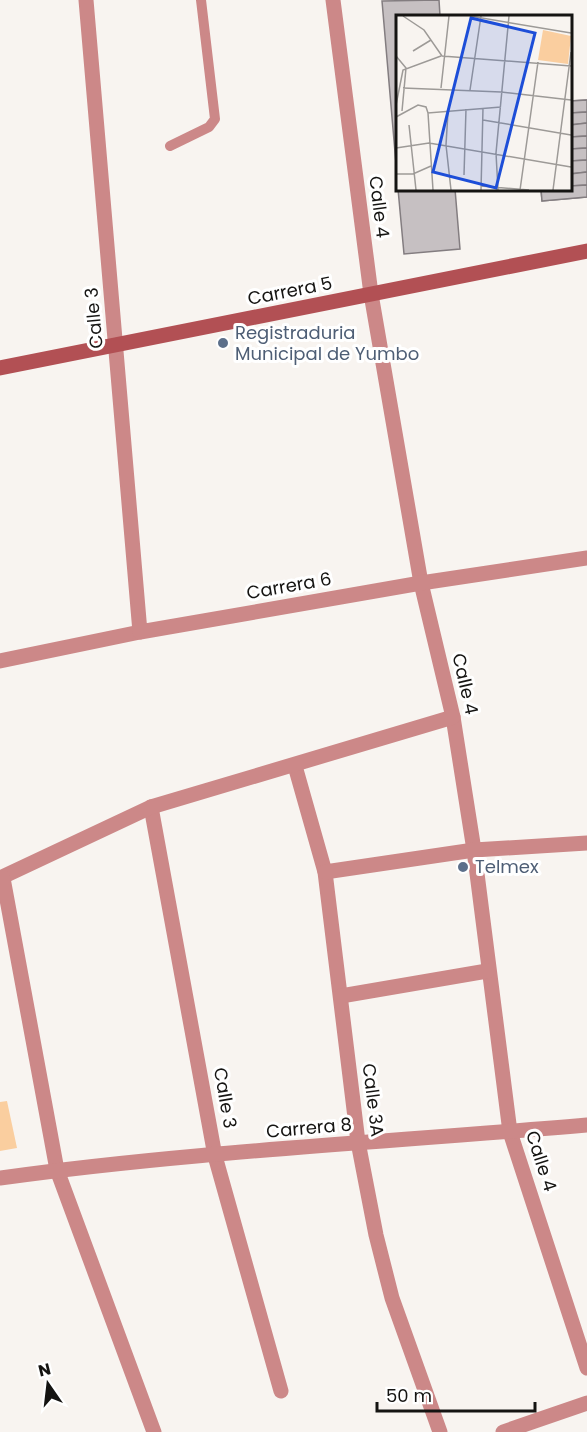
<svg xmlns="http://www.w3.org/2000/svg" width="587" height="1432" font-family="Poppins,sans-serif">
<rect width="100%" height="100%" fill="#f8f4f0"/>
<!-- green -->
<path fill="#face9f" d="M 7,1101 L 17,1148 L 0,1151 L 0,1102 Z"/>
<!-- building -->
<g fill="#c6c0c2" stroke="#837d80" stroke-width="1.5">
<path d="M 439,0 L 440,16 L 398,16 L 398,187 L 382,1 Z"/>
<path d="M 587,100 L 587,197 L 542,201 L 541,189 L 570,189 L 570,101 Z"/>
<path d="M 587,100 L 587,112 L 570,113 L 570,101 Z"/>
<path d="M 587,112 L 587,123 L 570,125 L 570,113 Z"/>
<path d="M 587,123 L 587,136 L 570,137 L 570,125 Z"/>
<path d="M 587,136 L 587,148 L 570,149 L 570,137 Z"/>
<path d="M 587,148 L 587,160 L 570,161 L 570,149 Z"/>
<path d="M 587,160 L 587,172 L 570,174 L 570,161 Z"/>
<path d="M 587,172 L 587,185 L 570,186 L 570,174 Z"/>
<path d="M 587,185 L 587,197 L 542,201 L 541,189 L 570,189 L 570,186 Z"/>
<path d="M 398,189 L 455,189 L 460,249 L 404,254 Z"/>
</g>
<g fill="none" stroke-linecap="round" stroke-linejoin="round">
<!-- service -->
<path stroke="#c88" stroke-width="10" d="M 170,146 L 209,127 L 215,119 L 201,0"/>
<!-- minor -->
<g stroke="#c88" stroke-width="15">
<path d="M 333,0 L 371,294 L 421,583 L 453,717 L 474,850 L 510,1132 L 587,1368"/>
<path d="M 0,661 L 140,632"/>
<path d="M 295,766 L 325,872 L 358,1142 L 376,1235 L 392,1298 L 440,1432"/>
<path d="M 151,807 L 215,1156 L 281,1391"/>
<path d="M 325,872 L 474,850 L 587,843"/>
<path d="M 0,878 L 151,807 L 453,717"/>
<path d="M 3,878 L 57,1170 L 154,1432"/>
<path d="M 341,996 L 487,971"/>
<path d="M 0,1178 C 194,1151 392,1142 587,1125"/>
<path d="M 503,1432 L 587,1403"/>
</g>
<!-- tertiary -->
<path stroke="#c88" stroke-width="15" d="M 86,0 L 140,632 L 421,583 L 587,558"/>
<!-- secondary -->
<path stroke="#b25054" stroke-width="15" d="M 0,368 L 587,251"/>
</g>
<!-- markers -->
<g fill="#5c6f8a" stroke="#fff" stroke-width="2">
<circle cx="223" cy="343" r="6"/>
<circle cx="463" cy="867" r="6"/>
</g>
<g text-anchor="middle" stroke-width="6" stroke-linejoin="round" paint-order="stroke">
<!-- street labels -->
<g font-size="18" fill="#151412" stroke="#fff">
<text transform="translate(379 207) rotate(83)" y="6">Calle 4</text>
<text transform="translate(290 291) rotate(-11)" y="6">Carrera 5</text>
<text transform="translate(94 318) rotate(-95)" y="6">Calle 3</text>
<text transform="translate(289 586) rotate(-10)" y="6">Carrera 6</text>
<text transform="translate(465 684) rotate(77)" y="6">Calle 4</text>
<text transform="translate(225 1098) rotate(80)" y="6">Calle 3</text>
<text transform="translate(373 1100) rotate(83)" y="6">Calle 3A</text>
<text transform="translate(309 1128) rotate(-5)" y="6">Carrera 8</text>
<text transform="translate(541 1161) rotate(72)" y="6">Calle 4</text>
</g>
<!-- service labels -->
<g font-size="18" fill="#4e5e75" stroke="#fff" text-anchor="start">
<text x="235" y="339">Registraduria<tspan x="235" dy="21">Municipal de Yumbo</tspan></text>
<text x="475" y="873">Telmex</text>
</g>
</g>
<!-- overview -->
<g transform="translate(396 15)">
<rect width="176" height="176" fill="#f8f4f0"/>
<path d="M 147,15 L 175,21 L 172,49 L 142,45 Z" fill="#face9f"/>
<path fill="none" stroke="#9d9a97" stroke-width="1.5" d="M 7,1 L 28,15 L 46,41 L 175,51M 74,1 L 175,18M 17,36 L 35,25M 0,41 L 10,53 L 6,96M 7,73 L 105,77 L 175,85M 45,73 L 53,1M 74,75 L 85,1M 0,90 L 7,55 L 45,41M 52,97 L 50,130 L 55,175M 32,98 L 37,175M 0,102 L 22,90 L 30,92 L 32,98 L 105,92M 87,105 L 175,120M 13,110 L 20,175M 0,133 L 33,128 L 175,152M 0,159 L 17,159 L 35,151M 68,160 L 70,94M 85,171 L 133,175M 85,175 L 87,93M 102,175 L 100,138 L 113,1M 124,175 L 142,47M 157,175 L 175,37"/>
<path fill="#1d4ed8" fill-opacity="0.15" stroke="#1d4ed8" stroke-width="3" d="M 75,3 L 139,18 L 100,173 L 37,157 Z"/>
<rect width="176" height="176" fill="none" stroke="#151412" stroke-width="3"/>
</g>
<!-- north arrow -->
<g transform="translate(48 1384) rotate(346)" stroke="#ffffff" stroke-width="4.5" paint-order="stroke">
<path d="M0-4.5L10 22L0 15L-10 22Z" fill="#151412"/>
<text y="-9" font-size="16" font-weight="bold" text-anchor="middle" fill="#151412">N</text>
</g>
<!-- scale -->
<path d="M377 1402v9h158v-9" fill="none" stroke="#151412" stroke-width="3"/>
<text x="386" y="1402" font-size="18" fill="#151412" stroke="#ffffff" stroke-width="4.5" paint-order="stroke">50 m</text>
</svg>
